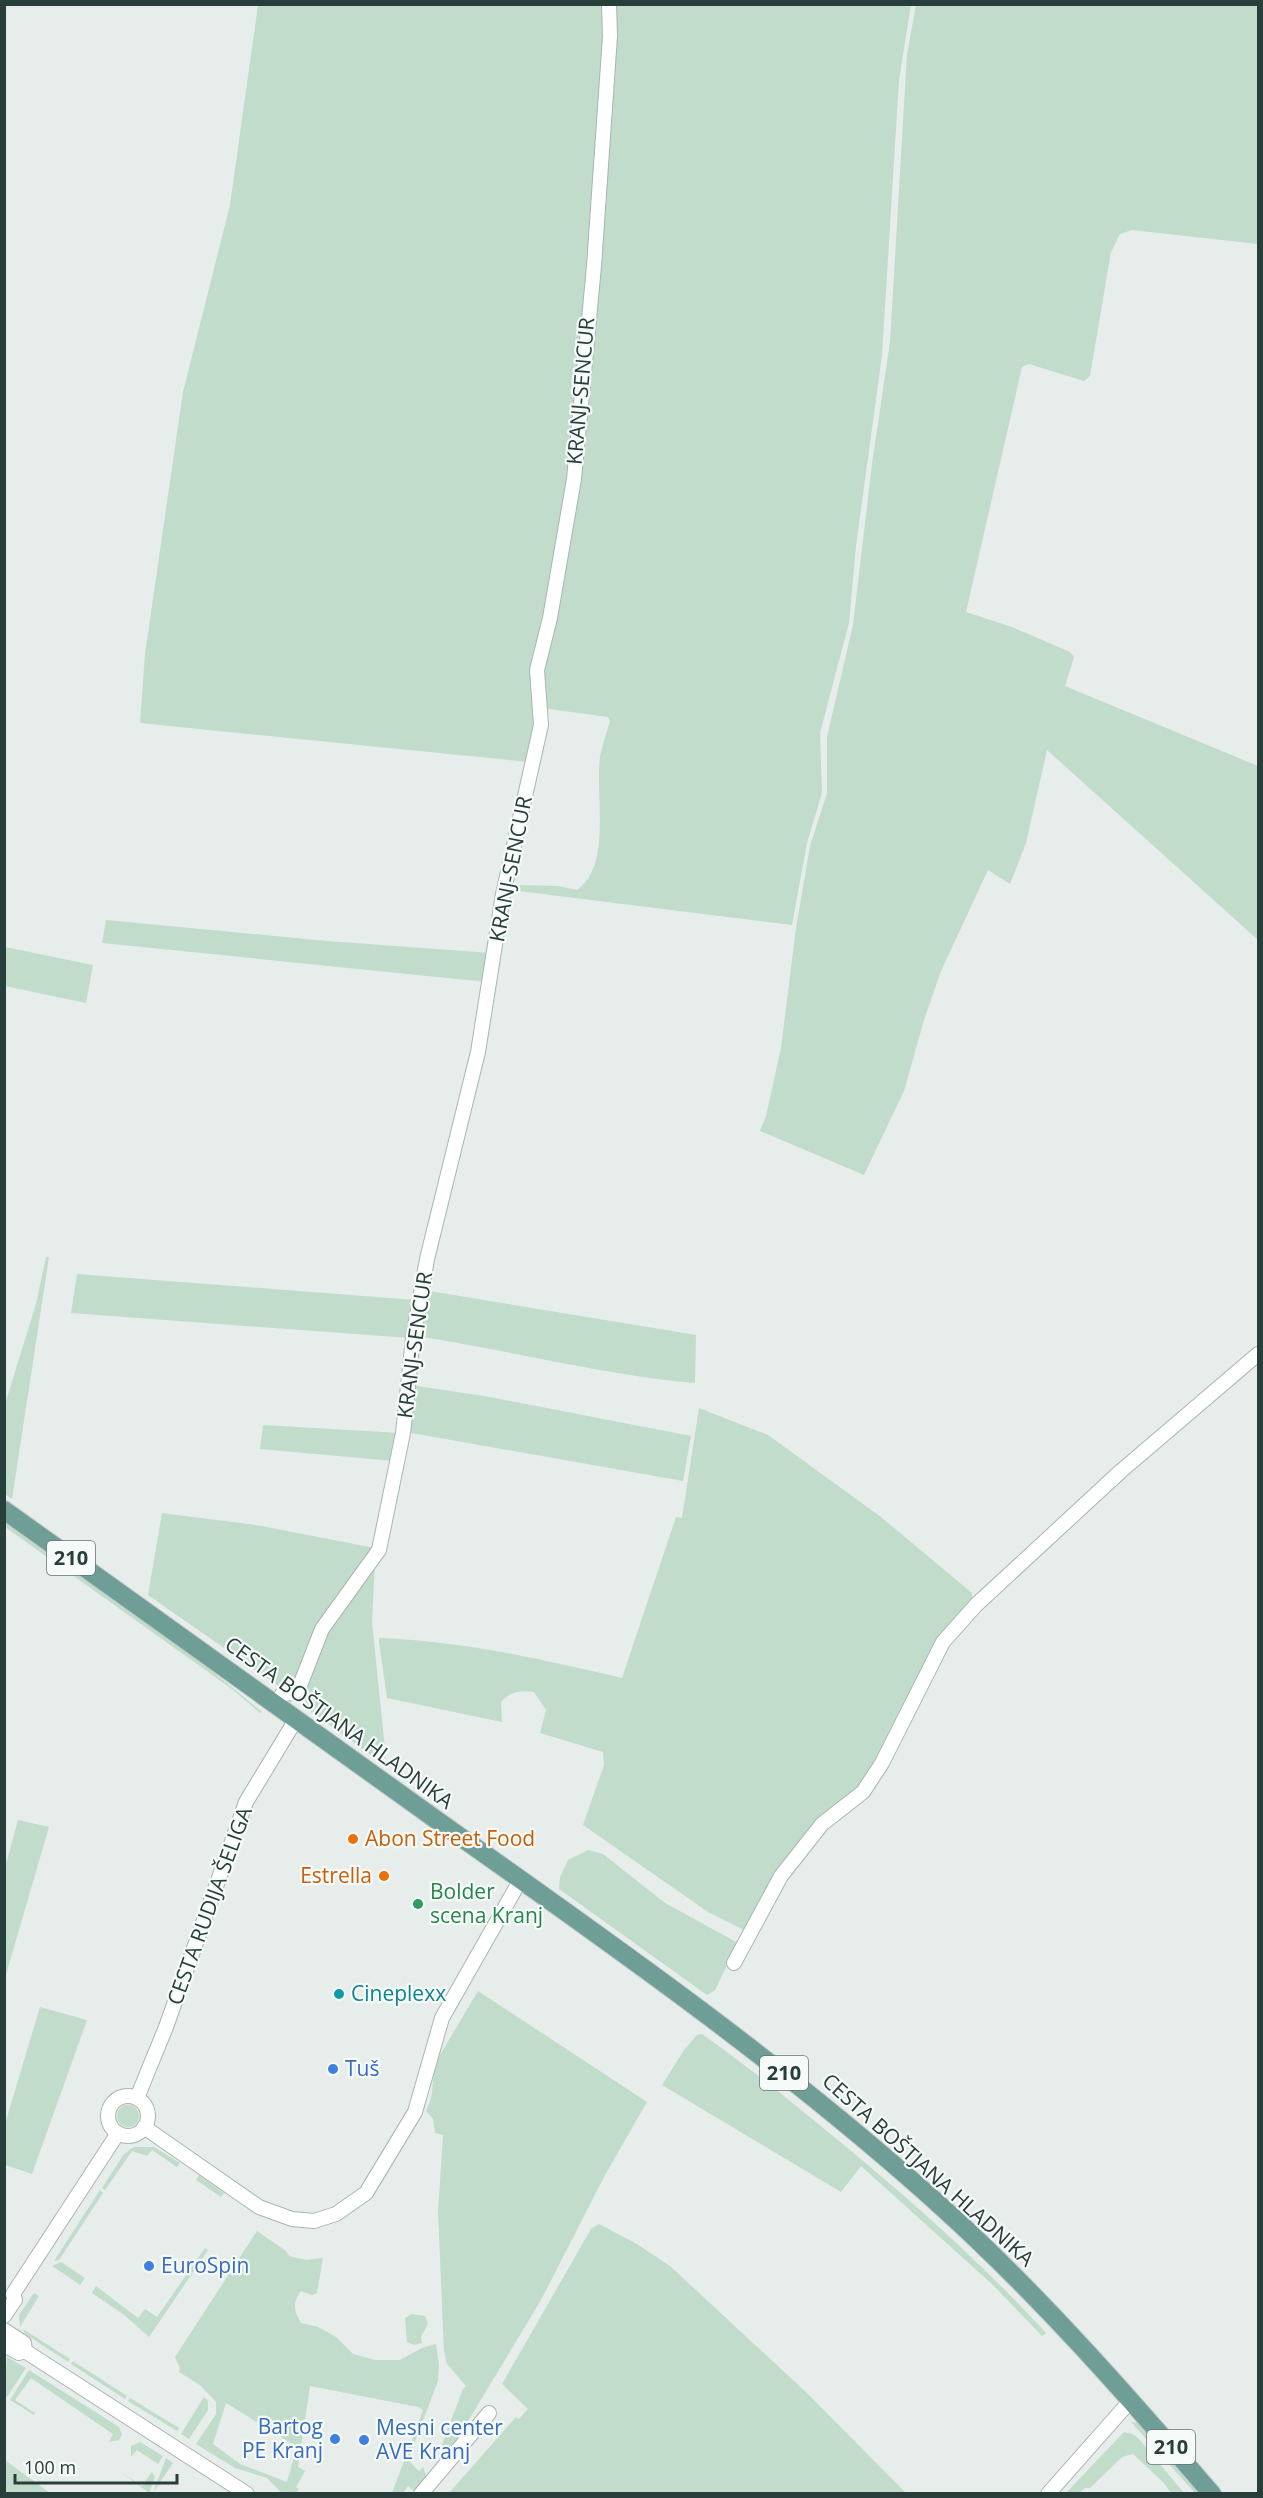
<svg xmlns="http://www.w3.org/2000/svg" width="1263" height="2498" font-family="'Open Sans',sans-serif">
<rect width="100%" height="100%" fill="#e6edeb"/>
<!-- green -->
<g fill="#c1dccb" fill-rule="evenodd">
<path d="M 258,5 L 911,5 L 899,80 L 882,355 L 856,546 L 849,623 L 820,733 L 822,793 L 807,843 L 792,925 L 510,890 L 514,885 L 558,886 L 577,890 C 612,866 595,795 600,757 C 602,745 607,732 610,721 L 608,717 L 542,708 L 536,713 L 529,762 L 140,723 L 145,654 L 183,392 L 230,205 Z"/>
<path d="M 916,5 L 1258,5 L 1258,244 L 1132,230 L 1120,234 L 1111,252 L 1090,376 L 1084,381 L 1029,364 L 1022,367 L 966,612 L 1012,627 L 1070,652 L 1074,657 L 1065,686 L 1258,766 L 1258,940 L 1047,750 L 1026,843 L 1010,884 L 988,870 L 941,971 L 924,1020 L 904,1091 L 864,1175 L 760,1131 L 766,1116 L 781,1048 L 796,928 L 810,846 L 827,793 L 827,737 L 853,625 L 872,464 L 890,342 L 907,54 Z"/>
<path d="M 106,920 L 327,941 L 491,953 L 487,982 L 102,943 Z"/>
<path d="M 5,947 L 93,965 L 86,1003 L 5,986 Z"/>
<path d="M 46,1257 L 49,1257 L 12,1499 L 5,1494 L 5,1404 L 36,1304 Z"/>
<path d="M 77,1274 L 415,1300 L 409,1338 L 71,1313 Z"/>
<path d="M 423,1290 L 696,1335 L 695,1383 C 602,1375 509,1350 416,1336 Z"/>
<path d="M 411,1385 L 490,1397 L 691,1436 L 683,1481 L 406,1432 Z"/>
<path d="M 699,1408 L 768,1435 L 881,1517 L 972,1593 L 972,1605 L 886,1766 L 825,1826 L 759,1907 L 744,1930 L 708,1912 L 583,1825 L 604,1765 L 603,1752 L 540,1733 L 546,1710 L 534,1692 C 520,1690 511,1691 501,1702 L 502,1722 L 387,1698 L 379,1642 L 379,1638 C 462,1641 541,1659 622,1678 L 676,1517 L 682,1518 Z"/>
<path d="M 263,1425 L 400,1433 L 394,1461 L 260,1449 Z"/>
<path d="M 162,1513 L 256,1525 L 375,1548 L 297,1685 L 283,1689 L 148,1595 Z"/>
<path d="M 5,1518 L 170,1637 L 262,1712 L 260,1713 L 232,1689 L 5,1527 Z"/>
<path d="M 375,1562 L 372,1622 L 386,1758 L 371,1755 L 298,1702 L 319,1643 Z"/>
<path d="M 18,1820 L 49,1827 L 5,1978 L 5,1868 Z"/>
<path d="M 588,1850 L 603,1854 L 665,1903 L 738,1943 L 715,1990 L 707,1995 L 559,1889 L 560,1877 L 568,1860 Z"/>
<path d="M 478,1991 L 647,2102 L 605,2175 L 541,2300 L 450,2451 L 441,2447 L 463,2389 L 466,2386 L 447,2364 L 444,2351 L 438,2212 L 443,2135 L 435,2133 L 433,2119 L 426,2111 C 436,2093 430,2079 437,2060 Z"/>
<path d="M 40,2007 L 87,2020 L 32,2174 L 5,2165 L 5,2124 Z"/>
<path d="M 702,2034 C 749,2067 794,2104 839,2141 C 912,2201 982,2263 1046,2333 L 1042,2336 L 993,2285 L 861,2166 L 841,2192 L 662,2085 L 684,2050 L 697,2035 Z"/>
<circle cx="128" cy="2116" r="11"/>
<path d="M 134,2147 L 154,2147 L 180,2163 L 177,2167 L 152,2150 L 147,2156 L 132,2151 L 105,2190 L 102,2188 L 124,2154 Z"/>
<path d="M 199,2175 L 224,2193 L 221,2197 L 196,2180 Z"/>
<path d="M 100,2190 L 103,2193 L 59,2260 L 54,2261 Z"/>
<path d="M 599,2224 L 637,2244 L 670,2266 L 807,2393 L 906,2493 L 449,2493 L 516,2417 L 519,2419 L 528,2409 L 502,2384 L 591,2229 Z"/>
<path d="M 257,2231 L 286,2251 L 289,2256 L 306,2260 L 323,2258 L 317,2293 L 312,2295 L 301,2291 C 292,2303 294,2310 301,2323 L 318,2327 L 336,2337 L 353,2354 L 375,2360 L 400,2360 L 422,2348 L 436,2344 L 439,2365 L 438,2381 L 408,2460 L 419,2471 L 423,2467 L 427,2478 L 415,2492 L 408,2486 L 403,2493 L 392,2493 L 423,2410 L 418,2407 L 310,2386 L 298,2467 L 305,2471 L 296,2487 L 299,2489 L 296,2493 L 282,2493 L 267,2478 L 235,2468 L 196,2444 L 216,2414 L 216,2402 L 200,2385 L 179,2372 L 180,2368 L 175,2357 ZM 226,2403 L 297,2447 L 287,2482 L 240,2464 L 213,2444 Z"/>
<path d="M 205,2248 L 208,2250 L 149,2337 L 123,2314 L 92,2293 L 96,2286 L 138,2318 L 145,2309 L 157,2317 Z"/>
<path d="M 61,2262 L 85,2278 L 80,2285 L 52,2266 Z"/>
<path d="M 34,2293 L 39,2296 L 20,2327 L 19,2315 Z"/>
<path d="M 412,2314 L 425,2316 L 428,2324 L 421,2337 L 422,2343 L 414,2345 L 407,2342 L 405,2318 Z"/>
<path d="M 23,2329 L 70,2359 L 68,2362 L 25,2334 Z"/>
<path d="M 7,2357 L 26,2368 L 7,2397 L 4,2395 Z"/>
<path d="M 73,2361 L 127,2396 L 125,2399 L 71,2364 Z"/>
<path d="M 29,2370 L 119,2427 L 122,2435 L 119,2440 L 109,2442 L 113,2434 L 31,2378 L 15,2400 L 35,2413 L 34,2415 L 10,2400 Z"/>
<path d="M 204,2397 L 208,2401 L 208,2410 L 189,2439 L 181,2434 Z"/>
<path d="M 130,2398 L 179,2428 L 177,2431 L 128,2401 Z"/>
<path d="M 1131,2422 L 1140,2423 L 1204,2493 L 1195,2493 Z"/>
<path d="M 1124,2432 L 1132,2434 L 1139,2439 L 1184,2493 L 1171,2493 L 1164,2483 L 1133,2454 L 1122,2457 L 1090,2488 L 1085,2488 L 1079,2493 L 1066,2493 Z"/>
<path d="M 140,2442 L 163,2456 L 158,2464 L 137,2450 L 131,2457 L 131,2446 Z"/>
<path d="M 166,2458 L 173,2463 L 153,2493 Z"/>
<path d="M 4,2460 L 5,2460 L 50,2493 L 5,2493 Z"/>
<path d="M 121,2472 L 142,2486 L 152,2472 L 155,2477 L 149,2493 Z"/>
</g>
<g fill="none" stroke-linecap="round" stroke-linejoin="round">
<defs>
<g id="minor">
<path d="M 282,1694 L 293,1693 L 299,1688 L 322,1629 L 379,1550 L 403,1433 L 413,1338 L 427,1259 L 478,1052 L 503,894 L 541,725 L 537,670 L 550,618 L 574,479 L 594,266 L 610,36 L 609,4"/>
<path d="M 734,1963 L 781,1876 L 822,1824 L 863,1792 L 882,1763 L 943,1642 L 976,1605 L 1121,1471 L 1258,1354"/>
<circle cx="128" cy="2116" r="20"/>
<path d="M 137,2098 L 166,2027 L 246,1802 L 295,1721"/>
<path d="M 144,2127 L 259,2207 L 292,2219 L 314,2221 L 336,2214 L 366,2193 L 415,2112 L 442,2018 L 521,1879"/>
<path d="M 4,2316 L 15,2300 L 13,2294 L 118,2133"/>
<path d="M 4,2330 L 24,2343 L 25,2351"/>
<path d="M 4,2345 L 19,2353 L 25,2351 L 247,2494"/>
<path d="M 421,2494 L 489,2413"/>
<path d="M 1048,2494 L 1131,2400"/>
</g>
<path id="major" d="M 4,1510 C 151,1615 297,1721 445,1826 C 616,1947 787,2067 943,2208 C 1040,2296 1126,2394 1212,2494"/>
</defs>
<!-- minor casing -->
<use href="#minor" stroke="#a9b5b2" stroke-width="16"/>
<!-- major casing -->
<use href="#major" stroke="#c3c9c8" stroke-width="20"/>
<!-- minor -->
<use href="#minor" stroke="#fff" stroke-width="14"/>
<!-- major -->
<use href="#major" stroke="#6f9e96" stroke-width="18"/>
</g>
<!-- markers -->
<g fill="#e8710a" stroke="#f6faf9" stroke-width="2">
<circle cx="353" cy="1839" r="6"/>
<circle cx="384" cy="1876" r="6"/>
</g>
<circle fill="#2e9e5b" stroke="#f6faf9" stroke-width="2" cx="418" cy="1904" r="6"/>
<circle fill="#0f9aa8" stroke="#f6faf9" stroke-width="2" cx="339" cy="1994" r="6"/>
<g fill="#3f7fe0" stroke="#f6faf9" stroke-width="2">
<circle cx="333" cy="2069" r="6"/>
<circle cx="149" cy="2266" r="6"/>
<circle cx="335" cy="2439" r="6"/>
<circle cx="364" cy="2440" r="6"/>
</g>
<g text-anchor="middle" stroke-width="4.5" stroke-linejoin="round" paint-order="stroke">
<!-- shield labels -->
<g fill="#f6faf9" stroke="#657673" stroke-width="1.5">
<rect x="47" y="1541" width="48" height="34" rx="4.5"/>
<rect x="760" y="2056" width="48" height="34" rx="4.5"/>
<rect x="1147" y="2430" width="48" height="34" rx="4.5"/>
</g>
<g font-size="20" font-weight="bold" fill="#273e3a">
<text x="71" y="1565">210</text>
<text x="784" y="2080">210</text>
<text x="1171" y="2454">210</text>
</g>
<!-- street labels -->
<g font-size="21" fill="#273e3a" stroke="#f6faf9">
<text transform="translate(581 391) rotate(-85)" y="7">KRANJ-SENCUR</text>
<text transform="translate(511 869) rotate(-79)" y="7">KRANJ-SENCUR</text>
<text transform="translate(415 1345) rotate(-82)" y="7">KRANJ-SENCUR</text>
<text transform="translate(339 1723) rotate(36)" y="7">CESTA BOŠTJANA HLADNIKA</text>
<text transform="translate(210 1906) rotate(-70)" y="7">CESTA RUDIJA ŠELIGA</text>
<text transform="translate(928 2170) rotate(42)" y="7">CESTA BOŠTJANA HLADNIKA</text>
</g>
<!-- food labels -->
<g font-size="21" fill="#c56008" stroke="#f6faf9" text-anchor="start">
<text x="365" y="1846">Abon Street Food</text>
<text x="372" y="1883" text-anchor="end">Estrella</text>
</g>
<!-- leisure labels -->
<g font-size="21" fill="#27864d" stroke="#f6faf9" text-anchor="start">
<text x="430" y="1899">Bolder<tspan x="430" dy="24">scena Kranj</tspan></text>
</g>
<!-- culture labels -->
<g font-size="21" fill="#0d838f" stroke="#f6faf9" text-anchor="start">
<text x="351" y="2001">Cineplexx</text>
</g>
<!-- shop labels -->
<g font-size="21" fill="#366cbe" stroke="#f6faf9" text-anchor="start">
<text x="345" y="2076">Tuš</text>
<text x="161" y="2273">EuroSpin</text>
<text x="323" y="2434" text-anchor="end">Bartog<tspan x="323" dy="24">PE Kranj</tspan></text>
<text x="376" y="2435">Mesni center<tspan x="376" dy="24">AVE Kranj</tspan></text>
</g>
</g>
<!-- border -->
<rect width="1263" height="2498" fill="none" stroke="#273e3a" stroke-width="12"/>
<!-- scale -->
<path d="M15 2474v9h162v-9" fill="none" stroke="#273e3a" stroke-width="3"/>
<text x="24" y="2474" font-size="18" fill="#273e3a" stroke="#f6faf9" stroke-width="4.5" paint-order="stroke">100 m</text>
</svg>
